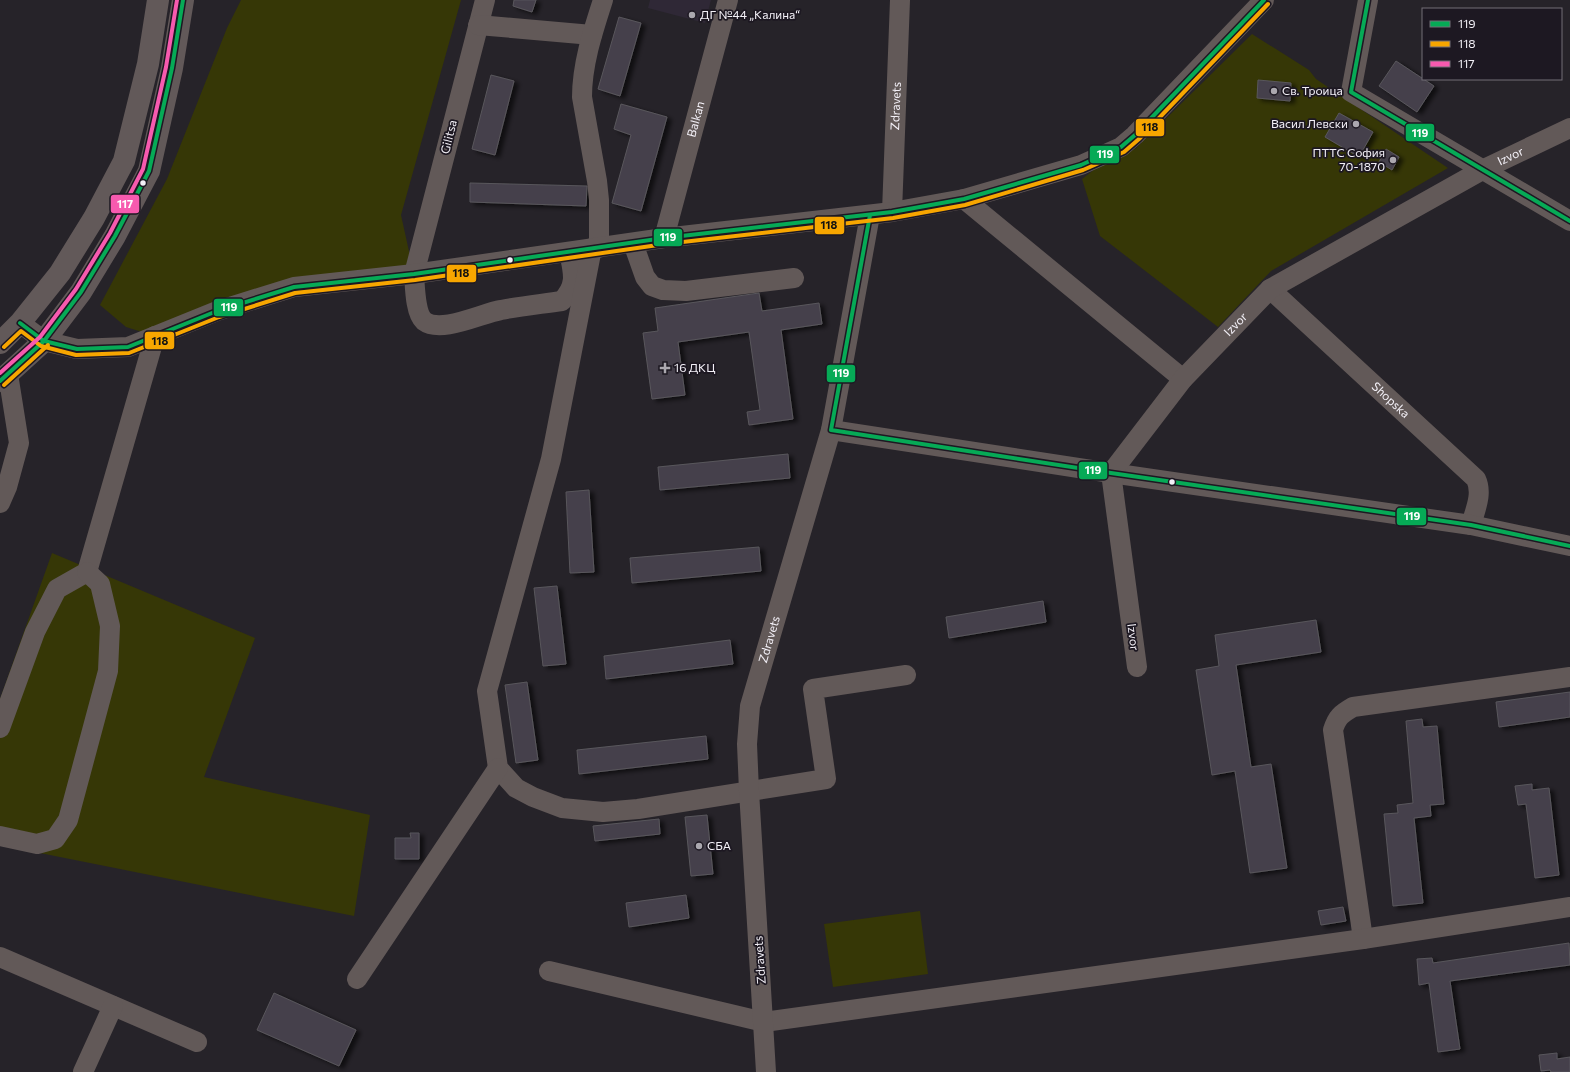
<svg xmlns="http://www.w3.org/2000/svg" width="1570" height="1072" font-family="Commissioner,sans-serif">
<defs>
<filter id="shadow"><feDropShadow dx="4.5" dy="2.5" stdDeviation="2" flood-color="#0009"/></filter>
</defs>
<rect width="100%" height="100%" fill="#262329"/>
<!-- built -->
<path fill="#2f2836" d="M 650,0 L 711,0 L 705,23 L 648,8 Z"/>
<!-- green -->
<g fill="#363706">
<path d="M 241,0 L 461,0 L 401,215 L 414,274 L 294,287 L 155,336 L 126,327 L 100,305 L 167,179 L 227,28 Z"/>
<path d="M 1252,34 L 1309,70 L 1316,79 L 1448,168 L 1271,271 L 1218,327 L 1100,236 L 1082,179 L 1100,165 L 1135,149 Z"/>
<path d="M 52,553 L 255,638 L 204,777 L 370,815 L 354,916 L 0,845 L 0,699 Z"/>
<path d="M 920,911 L 928,974 L 833,987 L 824,924 Z"/>
</g>
<!-- building -->
<g fill="#453f4b" stroke="#59575c" filter="url(#shadow)">
<path d="M 514,0 L 536,0 L 532,12 L 513,6 Z"/>
<path d="M 619,17 L 641,23 L 620,96 L 598,89 Z"/>
<path d="M 1396,61 L 1434,86 L 1417,112 L 1379,86 Z"/>
<path d="M 491,75 L 514,81 L 495,155 L 472,149 Z"/>
<path d="M 1258,80 L 1291,83 L 1290,101 L 1257,98 Z"/>
<path d="M 621,104 L 667,117 L 641,211 L 612,203 L 631,135 L 614,129 Z"/>
<path d="M 1339,113 L 1373,132 L 1359,157 L 1325,137 Z"/>
<path d="M 1386,149 L 1399,157 L 1392,170 L 1379,162 Z"/>
<path d="M 470,183 L 587,186 L 586,206 L 470,202 Z"/>
<path d="M 759,293 L 762,311 L 819,303 L 822,324 L 781,330 L 793,419 L 749,425 L 747,412 L 760,410 L 749,332 L 678,342 L 685,395 L 652,399 L 643,333 L 658,331 L 655,308 Z"/>
<path d="M 788,454 L 790,478 L 660,490 L 658,467 Z"/>
<path d="M 589,490 L 594,572 L 570,573 L 566,492 Z"/>
<path d="M 759,547 L 761,571 L 632,583 L 630,558 Z"/>
<path d="M 557,586 L 566,664 L 543,666 L 534,588 Z"/>
<path d="M 1043,601 L 1046,622 L 949,638 L 946,617 Z"/>
<path d="M 1316,620 L 1321,652 L 1236,665 L 1251,767 L 1271,764 L 1287,868 L 1250,873 L 1235,771 L 1212,775 L 1196,670 L 1219,666 L 1215,635 Z"/>
<path d="M 730,640 L 733,664 L 606,679 L 604,656 Z"/>
<path d="M 527,682 L 538,760 L 516,763 L 505,685 Z"/>
<path d="M 1570,692 L 1570,717 L 1499,727 L 1496,702 Z"/>
<path d="M 1422,719 L 1423,727 L 1437,726 L 1444,804 L 1430,805 L 1431,816 L 1414,818 L 1423,903 L 1393,906 L 1384,814 L 1398,813 L 1397,805 L 1413,803 L 1406,721 Z"/>
<path d="M 706,736 L 708,759 L 579,774 L 577,750 Z"/>
<path d="M 1532,784 L 1532,790 L 1549,788 L 1559,875 L 1535,878 L 1526,804 L 1518,805 L 1515,786 Z"/>
<path d="M 707,815 L 713,874 L 691,876 L 685,817 Z"/>
<path d="M 659,819 L 660,834 L 595,841 L 593,826 Z"/>
<path d="M 410,833 L 419,833 L 419,859 L 395,859 L 395,838 L 411,838 Z"/>
<path d="M 686,895 L 689,918 L 629,927 L 626,903 Z"/>
<path d="M 1343,907 L 1346,921 L 1321,925 L 1318,911 Z"/>
<path d="M 1569,943 L 1570,965 L 1450,981 L 1460,1049 L 1438,1052 L 1429,983 L 1419,985 L 1417,959 L 1432,958 L 1433,963 Z"/>
<path d="M 274,993 L 356,1030 L 339,1066 L 257,1030 Z"/>
<path d="M 1557,1053 L 1557,1059 L 1570,1057 L 1570,1072 L 1551,1072 L 1550,1070 L 1541,1071 L 1539,1055 Z"/>
</g>
<g fill="none" stroke-linecap="round" stroke-linejoin="round">
<!-- minor -->
<g stroke="#625958" stroke-width="20">
<path d="M 485,0 L 414,274 C 415,286 415,313 424,321 C 441,334 482,313 501,310 C 521,306 542,304 562,301 C 578,284 573,272 569,252"/>
<path d="M 1368,0 L 1351,92 L 1570,221"/>
<path d="M 478,25 L 592,35"/>
<path d="M 964,199 L 1183,379"/>
<path id="s1" d="M 892,212 L 900,0"/>
<path id="s2" d="M 664,238 L 728,0"/>
<path d="M 633,243 L 645,277 L 652,286 L 663,290 L 686,291 L 794,278"/>
<path d="M 592,248 L 551,459 L 487,691 L 498,768 L 516,788 L 533,797 L 562,808 L 603,812 L 638,809 L 826,779 L 813,689 L 906,675"/>
<path d="M 599,248 L 599,200 L 597,181 L 582,97 C 582,64 593,31 603,0"/>
<path id="s3" d="M 1270,289 L 1476,479 C 1483,494 1475,510 1471,525"/>
<path d="M 20,323 L 44,341 L 77,349 L 128,347 L 217,311 L 294,287 L 414,274 L 664,238 L 892,212 L 964,199 L 1081,165 L 1121,147 L 1135,135 L 1264,0"/>
<path d="M 831,430 L 1111,473 L 1471,525 L 1570,546"/>
<path d="M 0,503 L 7,487 L 19,443 L 8,374"/>
<path id="s4" d="M 1137,667 L 1111,473 L 1183,379 L 1270,289 L 1484,169 L 1570,128"/>
<path d="M 0,728 L 35,632 L 57,589 L 87,572 L 155,336"/>
<path d="M 0,836 L 37,844 L 55,839 L 68,820 L 108,671 L 110,626 L 100,584 L 87,572"/>
<path d="M 1363,939 L 1333,730 C 1337,717 1341,714 1353,707 L 1570,677"/>
<path d="M 0,957 L 197,1042"/>
<path d="M 549,971 L 764,1022 L 1363,939 L 1570,907"/>
<path d="M 357,979 L 498,768"/>
<path d="M 83,1072 L 113,1006"/>
<path id="s5" d="M 766,1072 L 749,791 L 747,744 L 750,706 L 831,430 L 870,215"/>
</g>
<!-- major -->
<g stroke="#625959" stroke-width="22">
<path d="M 0,343 L 20,323 L 60,273 L 94,218 L 124,161 L 148,64 L 158,0"/>
<path d="M 0,381 L 44,341 L 81,292 L 115,236 L 149,171 L 172,68 L 183,0"/>
</g>
<defs>
<g id="bus-1">
<path d="M 1368,0 L 1351,92 L 1570,221"/>
<path d="M 870,215 L 831,430 L 1111,473 L 1471,525 L 1570,546"/>
<path d="M 20,323 L 44,341 L 77,349 L 128,347 L 217,311 L 294,287 L 414,274 L 664,238 L 892,212 L 964,199 L 1081,165 L 1121,147 L 1135,135 L 1264,0"/>
<path d="M 0,381 L 44,341 L 81,292 L 115,236 L 149,171 L 172,68 L 183,0"/>
</g>
<g id="bus-2">
<path d="M 4,347 L 21,331 L 41,346 L 76,355 L 129,353 L 219,317 L 295,293 L 415,280 L 665,244 L 893,218 L 965,205 L 1083,170 L 1124,152 L 1139,139 L 1268,4"/>
<path d="M 4,385 L 48,345"/>
</g>
<path id="bus-3" d="M 0,373 L 40,337 L 76,289 L 110,233 L 143,169 L 166,67 L 177,0"/>
</defs>
<!-- bus-1 casing -->
<use href="#bus-1" stroke="#1d1822" stroke-width="7"/>
<!-- bus-2 casing -->
<use href="#bus-2" stroke="#1d1822" stroke-width="7"/>
<!-- bus-3 casing -->
<use href="#bus-3" stroke="#1d1822" stroke-width="7"/>
<!-- bus-1 -->
<use href="#bus-1" stroke="#06aa56" stroke-width="4"/>
<!-- bus-2 -->
<use href="#bus-2" stroke="#f7a600" stroke-width="4"/>
<!-- bus-3 -->
<use href="#bus-3" stroke="#f75aaf" stroke-width="4"/>
</g>
<!-- markers -->
<g fill="#aba8af" stroke="#1d1822" stroke-width="1.5">
<circle cx="692" cy="15" r="4"/>
<circle cx="1274" cy="91" r="4"/>
<circle cx="1356" cy="124" r="4"/>
<circle cx="1393" cy="160" r="4"/>
<path d="M663 362h4v4h4v4h-4v4h-4v-4h-4v-4h4z"/>
<circle cx="699" cy="846" r="4"/>
</g>
<g fill="#f3f0f7" stroke="#1d1822" stroke-width="1.5">
<circle cx="143" cy="183" r="3.5"/>
<circle cx="510" cy="260" r="3.5"/>
<circle cx="1172" cy="482" r="3.5"/>
</g>
<g text-anchor="middle" stroke-width="3.5" stroke-linejoin="round" paint-order="stroke">
<!-- poi labels -->
<g font-size="12" fill="#f3f0f7" stroke="#1d1822" text-anchor="start">
<text x="700" y="19">ДГ №44 „Калина“</text>
<text x="1282" y="95">Св. Троица</text>
<text x="1348" y="128" text-anchor="end">Васил Левски</text>
<text x="1385" y="157" text-anchor="end">ПТТС София<tspan x="1385" dy="14">70-1870</tspan></text>
<text x="674" y="372">16 ДКЦ</text>
<text x="707" y="850">СБА</text>
</g>
<!-- street labels -->
<g font-size="12" fill="#f3f0f7" stroke="#1d1822">
<text dy="4" stroke="none"><textPath href="#s1" startOffset="106">Zdravets</textPath></text>
<text dy="4" stroke="none"><textPath href="#s2" startOffset="123">Balkan</textPath></text>
<text transform="translate(449 137) rotate(-76)" y="4">Gilitsa</text>
<text dy="4" stroke="none"><textPath href="#s4" startOffset="714">Izvor</textPath></text>
<text dy="4" stroke="none"><textPath href="#s4" startOffset="390">Izvor</textPath></text>
<text dy="4" stroke="none"><textPath href="#s3" startOffset="164">Shopska</textPath></text>
<text transform="translate(1133 637) rotate(83)" y="4">Izvor</text>
<text dy="4" stroke="none"><textPath href="#s5" startOffset="436">Zdravets</textPath></text>
<text transform="translate(760 960) rotate(-94)" y="4">Zdravets</text>
</g>
</g>
<g stroke="#1d1822" stroke-width="1.5">
<rect x="1135" y="118" width="30" height="19" rx="4" fill="#f7a600"/>
<rect x="1405" y="123" width="30" height="19" rx="4" fill="#06aa56"/>
<rect x="1089" y="145" width="31" height="19" rx="4" fill="#06aa56"/>
<rect x="110" y="194" width="30" height="20" rx="4" fill="#f75aaf"/>
<rect x="814" y="216" width="31" height="19" rx="4" fill="#f7a600"/>
<rect x="653" y="228" width="30" height="19" rx="4" fill="#06aa56"/>
<rect x="446" y="264" width="31" height="19" rx="4" fill="#f7a600"/>
<rect x="213" y="298" width="31" height="19" rx="4" fill="#06aa56"/>
<rect x="144" y="331" width="31" height="19" rx="4" fill="#f7a600"/>
<rect x="826" y="364" width="30" height="19" rx="4" fill="#06aa56"/>
<rect x="1078" y="461" width="30" height="19" rx="4" fill="#06aa56"/>
<rect x="1396" y="507" width="31" height="19" rx="4" fill="#06aa56"/>
</g>
<g font-size="11" text-anchor="middle" font-weight="bold" fill="#fff">
<text x="1420" y="137">119</text>
<text x="1105" y="158">119</text>
<text x="125" y="208">117</text>
<text x="668" y="241">119</text>
<text x="229" y="311">119</text>
<text x="841" y="377">119</text>
<text x="1093" y="474">119</text>
<text x="1412" y="520">119</text>
</g>
<g font-size="11" text-anchor="middle" font-weight="bold" fill="#111">
<text x="1150" y="131">118</text>
<text x="829" y="229">118</text>
<text x="461" y="277">118</text>
<text x="160" y="345">118</text>
</g>
<!-- legend -->
<rect x="1422" y="8" width="140" height="72" fill="#1d1822" stroke="#736e77"/>
<rect x="1430" y="21" width="20" height="6" fill="#06aa56" stroke="#736e77"/>
<text x="1458" y="28" font-size="12" fill="#f3f0f7">119</text>
<rect x="1430" y="41" width="20" height="6" fill="#f7a600" stroke="#736e77"/>
<text x="1458" y="48" font-size="12" fill="#f3f0f7">118</text>
<rect x="1430" y="61" width="20" height="6" fill="#f75aaf" stroke="#736e77"/>
<text x="1458" y="68" font-size="12" fill="#f3f0f7">117</text>
</svg>
